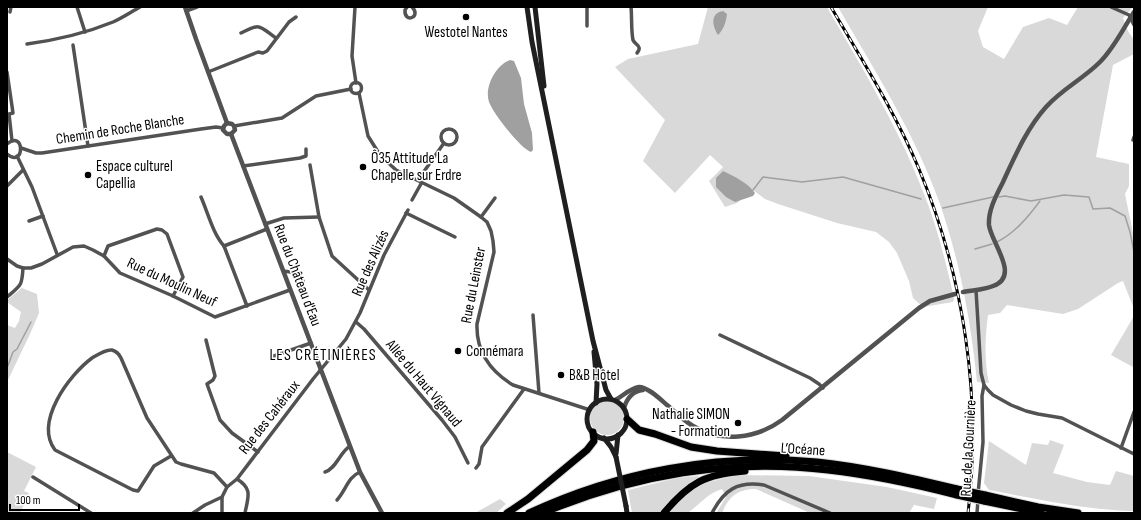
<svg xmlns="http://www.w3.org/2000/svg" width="1141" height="520" font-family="'Sofia Sans Condensed',sans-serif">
<rect width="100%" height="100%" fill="#fff"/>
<!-- green -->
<g fill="#d9d9d9">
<path d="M 708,7 L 827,7 C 862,68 899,128 924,194 C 937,226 945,260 953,293 L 954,299 L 953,302 L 923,307 L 913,298 L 909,281 L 897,253 L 889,242 L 876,232 L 837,223 L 778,204 L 765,199 L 753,190 L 737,203 L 725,207 L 709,181 L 723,167 L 710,155 L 675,193 L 643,161 L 665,120 L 615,67 L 628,59 L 698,44 Z"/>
<path d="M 838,7 L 988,7 L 978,31 L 983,47 L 1004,59 L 1023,27 L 1049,18 L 1067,25 L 1078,7 L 1133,7 L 1123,18 L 1128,31 L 1134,40 L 1134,54 L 1113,65 L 1096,157 L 1129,164 L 1129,186 L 1125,194 L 1134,238 L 1134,309 L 1123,281 L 1118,283 L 1078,309 L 1063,314 L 1007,305 L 1000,313 L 988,315 C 985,338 984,360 989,383 L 977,382 C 971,322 960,262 940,204 C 915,134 875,71 838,7 Z"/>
<path d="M 22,288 L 37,294 L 39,313 L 30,334 L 7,382 L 7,325 L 15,328 L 19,321 L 21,312 L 7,302 L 7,300 Z"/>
<path d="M 1134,316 L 1134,366 L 1133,367 L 1111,355 Z"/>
<circle cx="607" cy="418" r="17"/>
<path d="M 1050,440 L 1064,445 L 1053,473 L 1087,482 L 1110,485 L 1116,471 L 1134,476 L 1134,511 C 1085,510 1037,499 989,490 L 984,483 L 989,441 L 1026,465 L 1032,443 L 1048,445 Z"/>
<path d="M 7,452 L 36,467 L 24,491 L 29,493 L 20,513 L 7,513 Z"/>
<path d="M 737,475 L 809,476 L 887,487 L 937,498 L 934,509 L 914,505 L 909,513 L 810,513 L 756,489 C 738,489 729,496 722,513 L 717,512 L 726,497 L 722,489 C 708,493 700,504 689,512 C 683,515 642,513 632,513 L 628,490 L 677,478 L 698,476 L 706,483 Z"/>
<path d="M 500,499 L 506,504 L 496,513 L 475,513 Z"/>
</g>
<!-- water -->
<g fill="#a0a0a0">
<path d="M 723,11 L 727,14 C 726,22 724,29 718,35 C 712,26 710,13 723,11 Z"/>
<path d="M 510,60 L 514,61 L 521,78 L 524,104 L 532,133 L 533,150 L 531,152 C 520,148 493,113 489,102 C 484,87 496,65 510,60 Z"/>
<path d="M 723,171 C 734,176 748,183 755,193 L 753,196 L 735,202 L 726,197 L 716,187 L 716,178 Z"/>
</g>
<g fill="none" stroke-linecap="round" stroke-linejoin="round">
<!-- stream -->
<g stroke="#a0a0a0" stroke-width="1.5">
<path d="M 753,190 L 763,177 L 802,182 L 843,177 L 921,199"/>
<path d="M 999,197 L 1005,196 L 1031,201 L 1064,195 L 1089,197 L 1093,209 L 1110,208 L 1125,216 L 1130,232 L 1134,252"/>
<path d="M 943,208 L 993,197"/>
<path d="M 997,242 C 1015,233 1028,217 1040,201"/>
<path d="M 975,249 L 992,244"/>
<path d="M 7,368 L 13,352 L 17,349 L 31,322"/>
</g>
<defs>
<g id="motorway">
<path d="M 627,419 L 639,430 L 655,434 L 691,447 L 717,451 L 786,456"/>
<path d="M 985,495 L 1038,507 L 1078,513"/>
<path d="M 984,501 L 1041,513"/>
<path d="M 507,513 L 528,499 L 587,450 L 594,441 L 593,432"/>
<path d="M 529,513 C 619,471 718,453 817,462 C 865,467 911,478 957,489"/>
<path d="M 543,513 C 633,475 731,458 828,470 C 872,475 914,484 957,495"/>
<path d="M 664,513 C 689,483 705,474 745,471"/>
</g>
</defs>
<!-- motorway casing -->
<use href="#motorway" stroke="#dbdbdb" stroke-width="9"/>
<!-- minor -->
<g stroke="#525252" stroke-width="3.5">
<path d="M 77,7 L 85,32"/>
<path d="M 355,7 L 352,56 L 356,83"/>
<path d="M 407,7 L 405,10 C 404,24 422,17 412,7"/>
<path d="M 587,7 L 587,26"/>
<path d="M 631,7 C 632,16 631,31 633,40 C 635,45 643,46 637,53"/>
<path d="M 1111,7 L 1129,15 L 1134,25"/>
<path d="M 186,11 L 197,7"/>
<path d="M 10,12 L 11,7"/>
<path d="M 241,33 C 261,23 258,25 276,38"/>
<path d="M 27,44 C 56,40 86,33 113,22 C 122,18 131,12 140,7"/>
<path d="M 73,45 L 88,146"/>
<path d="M 7,72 L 13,113 L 9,114 L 12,141"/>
<path d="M 208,72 L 258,52 L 263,53 L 267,51 L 289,22 L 296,17"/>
<circle cx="356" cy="88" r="5.5"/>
<path d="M 359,93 L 368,136 L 380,155 L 396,170 L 454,198 L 481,217 L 487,222 L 491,231 L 493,241 L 494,252 L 477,324 C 476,351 490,371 513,385 L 590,410"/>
<path d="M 234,126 L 282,118 L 316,96 L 351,89"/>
<circle cx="449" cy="137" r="8"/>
<path d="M 1133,140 L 1134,137"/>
<path d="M 7,144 C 25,129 25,169 7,154"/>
<path d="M 21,148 L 36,153 L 42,153 L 201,129 L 216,127 L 223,128"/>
<path d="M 17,156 L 32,187 L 57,254"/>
<path d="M 310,165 L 319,217 L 332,256 L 369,290"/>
<path d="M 243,166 L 300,158 L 306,156 L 306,149"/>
<path d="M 418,180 L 444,143"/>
<path d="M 7,186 L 23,170"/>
<path d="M 201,197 C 208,213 213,234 224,246 L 247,306"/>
<path d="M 412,200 L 422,182"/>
<path d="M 406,213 L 455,237"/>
<path d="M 481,217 L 495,198"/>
<path d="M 29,221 L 43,216"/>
<path d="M 265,224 L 284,218 L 319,217"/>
<path d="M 224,246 L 267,229"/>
<path d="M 104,256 L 108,246 L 157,229 L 162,230 L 167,234 L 183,277 L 173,296"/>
<path d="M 7,259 L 17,266 L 23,268 L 31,268 L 42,264 L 73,247 L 84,246 L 93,250 L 104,256 L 120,273 L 173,296 L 215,317 L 290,290"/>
<path d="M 283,271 L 298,273 L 303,281"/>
<path d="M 976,290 L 981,373 L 984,385 L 988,390 L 993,395 L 1011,405 L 1026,411 L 1038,414 L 1062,418 L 1134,454"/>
<path d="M 7,297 C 21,285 22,286 23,268"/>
<path d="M 533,315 L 539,393"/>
<path d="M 356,322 L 364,329 L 442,420 L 455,437 L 468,463"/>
<path d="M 720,335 L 810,378 L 819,384 L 823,388"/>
<path d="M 206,340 L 215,376 L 213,380 L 207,384 L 220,420 L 232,433 L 258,452"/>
<path d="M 271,357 L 311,343"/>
<path d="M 1121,448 L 1134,412"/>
<path d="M 171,456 L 154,466 L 138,491 L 133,490 L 55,450 C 34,422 69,375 92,358 C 97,355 106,349 112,350 C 116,351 119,354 121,358 L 147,418 L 176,462 L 181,464 L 214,473 L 227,487"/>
<path d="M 476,468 L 479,464 L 482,447 L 524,389"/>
<path d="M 325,472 C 336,469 340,452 350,446"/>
<path d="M 33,477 L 91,513"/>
<path d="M 237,479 C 253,489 248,497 245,513"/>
<path d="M 978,494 L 983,442 L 982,396 L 984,385"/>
<path d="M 337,500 C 346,490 348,477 360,472"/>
<path d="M 193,513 L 205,505 L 222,497 L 227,487 L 237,479 L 313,379 L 346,339 L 360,313 L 384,255 L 408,210"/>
<path d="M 222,513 L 222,497"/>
<path d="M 712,513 C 724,490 737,481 764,485 L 830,513"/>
<path d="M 977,513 L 978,500"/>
</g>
<!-- tertiary -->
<g stroke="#525252" stroke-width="4.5">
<path d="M 185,7 L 196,39 L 227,123"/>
<path d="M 227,123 L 224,126 L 223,130 L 227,134 L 231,134"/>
<path d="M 227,123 L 232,124 L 234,126 L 235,130 L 231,134"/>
<path d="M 231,134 L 350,446 L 360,472 L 382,513"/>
<path d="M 963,292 C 973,290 984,290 993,286 C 1021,276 991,243 989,225 C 988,210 996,196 1003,182 C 1015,156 1027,128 1046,107 C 1062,89 1083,79 1100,62 C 1114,48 1123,29 1134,12"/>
<path d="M 615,400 C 622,397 630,388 639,387 C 648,387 660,399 667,405 C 675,412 683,420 693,426 C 721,443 756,439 782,420 L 919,308 L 930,301 L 955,294"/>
<path d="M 624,408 C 627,398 632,391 643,390"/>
</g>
<!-- secondary -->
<g stroke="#1f1f1f" stroke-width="5">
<path d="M 527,7 L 532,42 L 593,341 L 606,390 L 611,399"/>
<path d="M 535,7 L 544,86"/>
<path d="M 594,352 L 597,384 L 596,403"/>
<circle cx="607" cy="419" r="20"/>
<path d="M 604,438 L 611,447 L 616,457"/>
<path d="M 616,454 L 618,435"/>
<path d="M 626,506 L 627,513"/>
</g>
<!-- motorway -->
<use href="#motorway" stroke="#000" stroke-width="7"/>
<defs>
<path id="rail" d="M 831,7 C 862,60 895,112 919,169 C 964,277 982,397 968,513"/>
</defs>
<!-- rail casing -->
<use href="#rail" stroke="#000" stroke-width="3"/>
<!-- rail -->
<use href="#rail" stroke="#fff" stroke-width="1.5" stroke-dasharray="4.5" stroke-linecap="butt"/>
<defs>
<g id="motorway-bridge">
<path d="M 957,489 L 985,495"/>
<path d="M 957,495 L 984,501"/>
</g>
</defs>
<!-- motorway-bridge casing -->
<use href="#motorway-bridge" stroke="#dbdbdb" stroke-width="9" stroke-linecap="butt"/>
<!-- secondary-bridge -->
<path stroke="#1f1f1f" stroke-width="5" d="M 616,457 L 626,506"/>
<!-- motorway-bridge -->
<use href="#motorway-bridge" stroke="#000" stroke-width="7"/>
</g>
<!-- markers -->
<g fill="#000" stroke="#fff" stroke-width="1.5">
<circle cx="466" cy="17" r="4"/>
<circle cx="363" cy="167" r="4"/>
<circle cx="88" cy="175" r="4"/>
<circle cx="458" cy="351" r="4"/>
<circle cx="561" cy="375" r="4"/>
<circle cx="738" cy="423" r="4"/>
</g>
<g text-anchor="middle" stroke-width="3" stroke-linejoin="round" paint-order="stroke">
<!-- poi labels -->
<g font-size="15" fill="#000" stroke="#fff" text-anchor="start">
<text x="466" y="37" text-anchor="middle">Westotel Nantes</text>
<text x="371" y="163">Ô35 Attitude La<tspan x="371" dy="17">Chapelle sur Erdre</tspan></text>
<text x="96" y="171">Espace culturel<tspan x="96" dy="17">Capellia</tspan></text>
<text x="466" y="356">Connémara</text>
<text x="569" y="380">B&amp;B Hôtel</text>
<text x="730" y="419" text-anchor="end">Nathalie SIMON<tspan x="730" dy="17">- Formation</tspan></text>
</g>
<!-- street labels -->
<g font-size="15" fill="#000" stroke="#fff">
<text transform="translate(120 129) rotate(-9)" y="5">Chemin de Roche Blanche</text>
<text transform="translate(370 263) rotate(-66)" y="5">Rue des Alizés</text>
<text transform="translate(298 275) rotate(69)" y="5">Rue du Château d'Eau</text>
<text transform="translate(172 282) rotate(25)" y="5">Rue du Moulin Neuf</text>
<text transform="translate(473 285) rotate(-79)" y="5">Rue du Leinster</text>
<text transform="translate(424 383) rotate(50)" y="5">Allée du Haut Vignaud</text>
<text transform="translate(269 417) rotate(-52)" y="5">Rue des Cahéraux</text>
<text transform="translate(968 448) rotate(-87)" y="5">Rue de la Gournière</text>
<text transform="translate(803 449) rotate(4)" y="5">L’Océane</text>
</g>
<!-- neighbourhood labels -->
<g font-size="16" letter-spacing="1" fill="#000" stroke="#fff">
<text x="323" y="360">LES CRÉTINIÈRES</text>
</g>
</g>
<!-- border -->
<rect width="1141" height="520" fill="none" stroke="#000000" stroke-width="16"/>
<!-- scale -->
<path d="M10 504v6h69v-6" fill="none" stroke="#000000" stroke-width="2"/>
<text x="16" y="504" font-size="12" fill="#000000" stroke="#ffffff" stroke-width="3" paint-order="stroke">100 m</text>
</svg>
